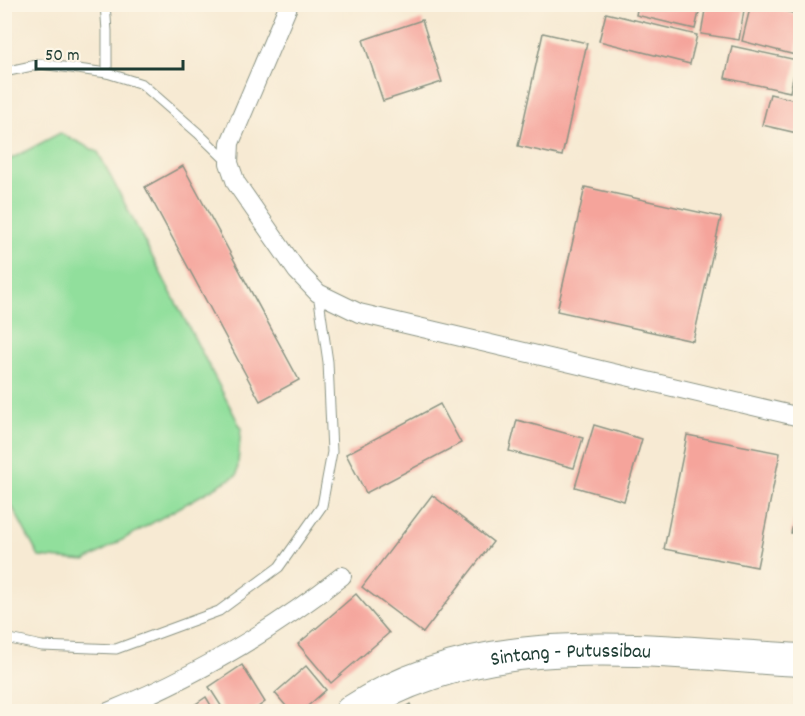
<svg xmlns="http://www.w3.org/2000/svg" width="805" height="716" font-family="Dekko,sans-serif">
<rect width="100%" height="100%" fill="#fcf5e5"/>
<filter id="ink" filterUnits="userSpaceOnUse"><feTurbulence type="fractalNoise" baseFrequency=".0167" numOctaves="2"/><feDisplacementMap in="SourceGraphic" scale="12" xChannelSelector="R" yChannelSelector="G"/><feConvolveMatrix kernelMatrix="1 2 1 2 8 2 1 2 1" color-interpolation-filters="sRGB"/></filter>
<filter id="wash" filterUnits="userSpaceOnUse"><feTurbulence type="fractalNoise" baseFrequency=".008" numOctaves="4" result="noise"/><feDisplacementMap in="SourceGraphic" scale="24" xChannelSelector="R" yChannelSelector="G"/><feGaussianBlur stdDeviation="1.35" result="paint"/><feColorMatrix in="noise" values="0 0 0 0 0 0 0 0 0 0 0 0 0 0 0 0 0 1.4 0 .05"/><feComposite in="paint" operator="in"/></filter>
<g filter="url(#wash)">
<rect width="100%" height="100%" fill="#f7ead3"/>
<!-- green -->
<path fill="#91df9c" stroke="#588e68" stroke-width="1.5" d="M 60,133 L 98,152 L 241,428 L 237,475 L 85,561 L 39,557 L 5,493 L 5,162 Z"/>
<g id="blocks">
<!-- building -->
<g fill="#f5a49b">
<path d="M 638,4 L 701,4 L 695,29 L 636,15 Z"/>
<path d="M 706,4 L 745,4 L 739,40 L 701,34 Z"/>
<path d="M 751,4 L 759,4 L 800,15 L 800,34 L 795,55 L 742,41 Z"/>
<path d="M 606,13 L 697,35 L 690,64 L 599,41 Z"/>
<path d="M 422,20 L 442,82 L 383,101 L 363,40 Z"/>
<path d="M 543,33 L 587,43 L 562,156 L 518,146 Z"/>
<path d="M 732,46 L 797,60 L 790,92 L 725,78 Z"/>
<path d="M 770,94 L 800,101 L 800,120 L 797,133 L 762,125 Z"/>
<path d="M 183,166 L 299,380 L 260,401 L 145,187 Z"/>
<path d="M 585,187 L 721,217 L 693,341 L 557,311 Z"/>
<path d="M 440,404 L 461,443 L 366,493 L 346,454 Z"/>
<path d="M 517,420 L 583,438 L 574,468 L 509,451 Z"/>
<path d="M 594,425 L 642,439 L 624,501 L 575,487 Z"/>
<path d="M 687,435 L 780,453 L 757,567 L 664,549 Z"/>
<path d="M 432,495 L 493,542 L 423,633 L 362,587 Z"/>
<path d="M 800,496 L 800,535 L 791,533 Z"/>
<path d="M 356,594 L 389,633 L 331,683 L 298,644 Z"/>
<path d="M 242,665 L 265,702 L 251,712 L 225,712 L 209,687 Z"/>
<path d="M 306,666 L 326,690 L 301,712 L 291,712 L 275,693 Z"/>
<path d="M 206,697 L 215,712 L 184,712 Z"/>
<path d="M 410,704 L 414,712 L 397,712 Z"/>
</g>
</g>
</g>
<g filter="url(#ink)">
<use href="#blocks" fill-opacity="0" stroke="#8b9484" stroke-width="1.5"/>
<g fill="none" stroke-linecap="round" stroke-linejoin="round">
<defs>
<g id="service">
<path d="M 105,4 L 107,31 L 107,73"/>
<path d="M 4,72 L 41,64 L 107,73 L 142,84 L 198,133 L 229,163"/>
<path d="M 4,633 L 10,639 L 42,646 L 116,649 L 219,611 L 279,567 L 322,506 L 332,452 L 328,362 L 318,293"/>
</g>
<g id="minor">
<path d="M 289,4 L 230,143 L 229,163 L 236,183 L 297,271 L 318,293 L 359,313 L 800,417"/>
<path d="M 108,712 C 192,678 272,631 342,576"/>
</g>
<g id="trunk">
<path id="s1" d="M 351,712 C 486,624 650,652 800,660"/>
</g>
</defs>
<!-- service casing -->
<use href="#service" stroke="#8b9484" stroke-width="11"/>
<!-- minor casing -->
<use href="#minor" stroke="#8b9484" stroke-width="20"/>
<!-- trunk casing -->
<use href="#trunk" stroke="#8b9484" stroke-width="34"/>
<!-- service -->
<use href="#service" stroke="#fff" stroke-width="9"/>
<!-- minor -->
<use href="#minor" stroke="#fff" stroke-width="18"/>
<!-- trunk -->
<use href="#trunk" stroke="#fff" stroke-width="32"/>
</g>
</g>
<g text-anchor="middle" stroke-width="4.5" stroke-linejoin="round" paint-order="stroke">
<!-- street labels -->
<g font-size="21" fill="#1f3d34" stroke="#fcf5e5">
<text dy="7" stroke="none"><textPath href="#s1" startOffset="231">Sintang - Putussibau</textPath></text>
</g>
</g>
<!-- margin -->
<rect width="805" height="716" fill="none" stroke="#fcf5e5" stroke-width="24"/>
<!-- scale -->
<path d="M36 60v9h147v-9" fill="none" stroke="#1f3d34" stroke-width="3"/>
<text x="45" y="60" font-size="18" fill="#1f3d34" stroke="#fcf5e5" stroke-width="4.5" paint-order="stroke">50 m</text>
</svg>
